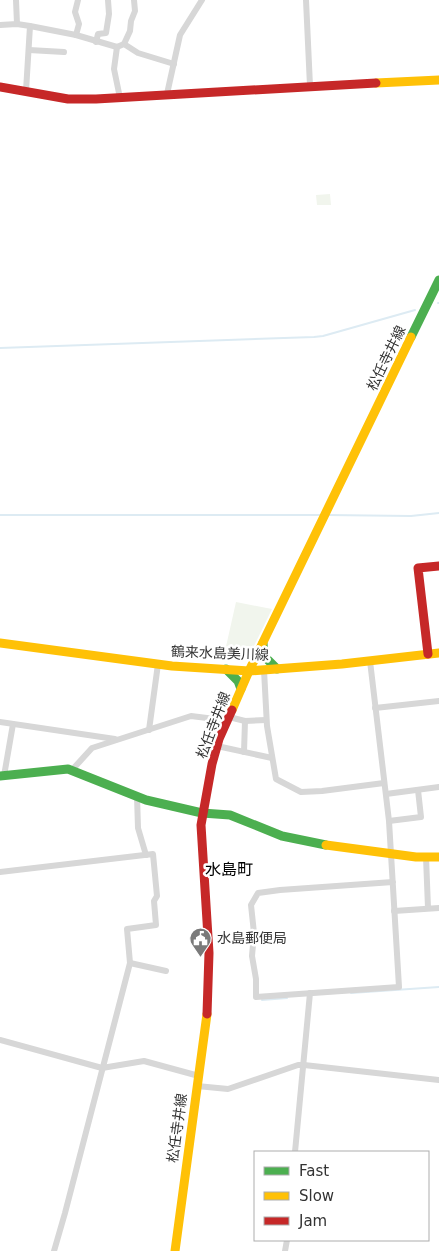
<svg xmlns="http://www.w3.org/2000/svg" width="439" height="1251" font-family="'DejaVu Sans','Noto Sans JP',sans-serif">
<rect width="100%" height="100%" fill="#fff"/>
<!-- green -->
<g fill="#f1f5ed">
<path d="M 330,194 L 331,205 L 317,205 L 316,195 Z"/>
<path d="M 236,602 L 272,609 L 253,648 L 223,660 Z"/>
</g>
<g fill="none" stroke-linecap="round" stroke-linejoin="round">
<!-- stream -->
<g stroke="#ddebf3" stroke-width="2">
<path d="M 438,303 L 439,303"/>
<path d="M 0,348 L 314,337 L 323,336 L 415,310"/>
<path d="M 0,515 L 323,515"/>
<path d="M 327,515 L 411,516 L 439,513"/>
<path d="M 351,993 L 439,987"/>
<path d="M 262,1000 L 287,998"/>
</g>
<!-- street -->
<g stroke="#d7d7d7" stroke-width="6">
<path d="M 16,0 L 17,24"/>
<path d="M 306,0 L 310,86"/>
<path d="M 0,25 L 17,24 L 30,26 L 26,91"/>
<path d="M 30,26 L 76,35 L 79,24 L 75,12 L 78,0"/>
<path d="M 76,35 L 117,47 L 124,44 L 138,53 L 174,64"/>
<path d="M 96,42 L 98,34 L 106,33 L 109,14 L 108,0"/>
<path d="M 124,44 L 130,31 L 131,21 L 135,11 L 134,0"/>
<path d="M 117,47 L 114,69 L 120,98"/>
<path d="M 29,50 L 64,52"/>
<path d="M 167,94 L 180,35 L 202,0"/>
<path d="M 370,661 L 389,821 L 399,987 L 256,997 L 256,979 L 252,956 L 254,933 L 251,905 L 258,893 L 280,890 L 393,882"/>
<path d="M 264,670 L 267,726 L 276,779 L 301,792 L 322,791 L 384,783"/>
<path d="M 375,708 L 439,701"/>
<path d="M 229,717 L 245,721 L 266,720"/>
<path d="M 0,722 L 115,739"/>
<path d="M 149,730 L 158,664"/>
<path d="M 217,746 L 272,758"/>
<path d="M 244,752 L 245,721"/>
<path d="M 72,770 L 92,748 L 191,716 L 207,718 L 227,723"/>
<path d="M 4,776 L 13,724"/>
<path d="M 386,794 L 439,787"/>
<path d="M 137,796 L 138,828 L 146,855"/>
<path d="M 389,821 L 421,817 L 418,790"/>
<path d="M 426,857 L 428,908"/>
<path d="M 0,872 L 153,854 L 157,896 L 154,901 L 156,925 L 127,929 L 130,963 L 65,1213 L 54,1251"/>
<path d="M 394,911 L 439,908"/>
<path d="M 130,963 L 166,971"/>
<path d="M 0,1040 L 102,1068 L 144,1061 L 199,1076"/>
<path d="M 197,1086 L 228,1089 L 298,1065 L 304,1065 L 439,1080"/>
<path d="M 295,1152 L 310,993"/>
<path d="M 285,1251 L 287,1240"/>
</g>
<!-- fast -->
<g stroke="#4caf50" stroke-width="9">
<path d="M 411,337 L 439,280"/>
<path d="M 263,643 L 264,656 L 277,669"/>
<path d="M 226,669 L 238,681 L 241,689"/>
<path d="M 0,776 L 68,769 L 146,800 L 202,813 L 230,815 L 282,836 L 326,845"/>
</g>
<!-- slow -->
<g stroke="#ffc107" stroke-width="9">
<path d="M 376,83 L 439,80"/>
<path d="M 0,643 L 172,666 L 249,671 L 342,664 L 439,653"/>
<path d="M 232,710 L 249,671 L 411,337"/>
<path d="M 326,845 L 416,857 L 439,857"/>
<path d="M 175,1251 L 207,1014"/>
</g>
<!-- jam -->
<g stroke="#c62828" stroke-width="9">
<path d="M 0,87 L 68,99 L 96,99 L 376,83"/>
<path d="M 428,654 L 418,568 L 439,566"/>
<path d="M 207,1014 L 209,953 L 201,825 L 212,764 L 219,739 L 232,710"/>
</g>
</g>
<!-- icons -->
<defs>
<symbol id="civic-pin" viewBox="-11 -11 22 30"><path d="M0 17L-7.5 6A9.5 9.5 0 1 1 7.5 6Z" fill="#7a7a7a" stroke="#fff"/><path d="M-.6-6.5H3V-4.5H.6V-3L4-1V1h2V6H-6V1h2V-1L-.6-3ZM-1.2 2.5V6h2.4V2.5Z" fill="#fff"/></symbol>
</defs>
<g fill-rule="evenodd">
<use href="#civic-pin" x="188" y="926" width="25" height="34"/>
</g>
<g text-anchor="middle" stroke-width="5" stroke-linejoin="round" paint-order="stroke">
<!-- street labels -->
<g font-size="14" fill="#333" stroke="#fff">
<text transform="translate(386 358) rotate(-64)" y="5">松任寺井線</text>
<text transform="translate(220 653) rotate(2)" y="5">鶴来水島美川線</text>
<text transform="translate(213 725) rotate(-69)" y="5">松任寺井線</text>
<text transform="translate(177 1128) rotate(-82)" y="5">松任寺井線</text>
</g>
<!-- poi labels -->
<g font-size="14" fill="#333" stroke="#fff" text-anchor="start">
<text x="217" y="943">水島郵便局</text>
</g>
<!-- quarter labels -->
<g font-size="16" fill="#000" stroke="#fff">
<text x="229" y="875">水島町</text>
</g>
</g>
<!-- legend -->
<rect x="254" y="1151" width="175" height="90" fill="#ffffff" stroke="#adadad"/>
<rect x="264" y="1167" width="25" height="8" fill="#4caf50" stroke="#adadad"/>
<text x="299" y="1176" font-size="15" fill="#333333">Fast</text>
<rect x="264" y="1192" width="25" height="8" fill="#ffc107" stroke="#adadad"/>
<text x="299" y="1201" font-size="15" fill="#333333">Slow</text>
<rect x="264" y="1217" width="25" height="8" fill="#c62828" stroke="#adadad"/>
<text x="299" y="1226" font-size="15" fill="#333333">Jam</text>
</svg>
